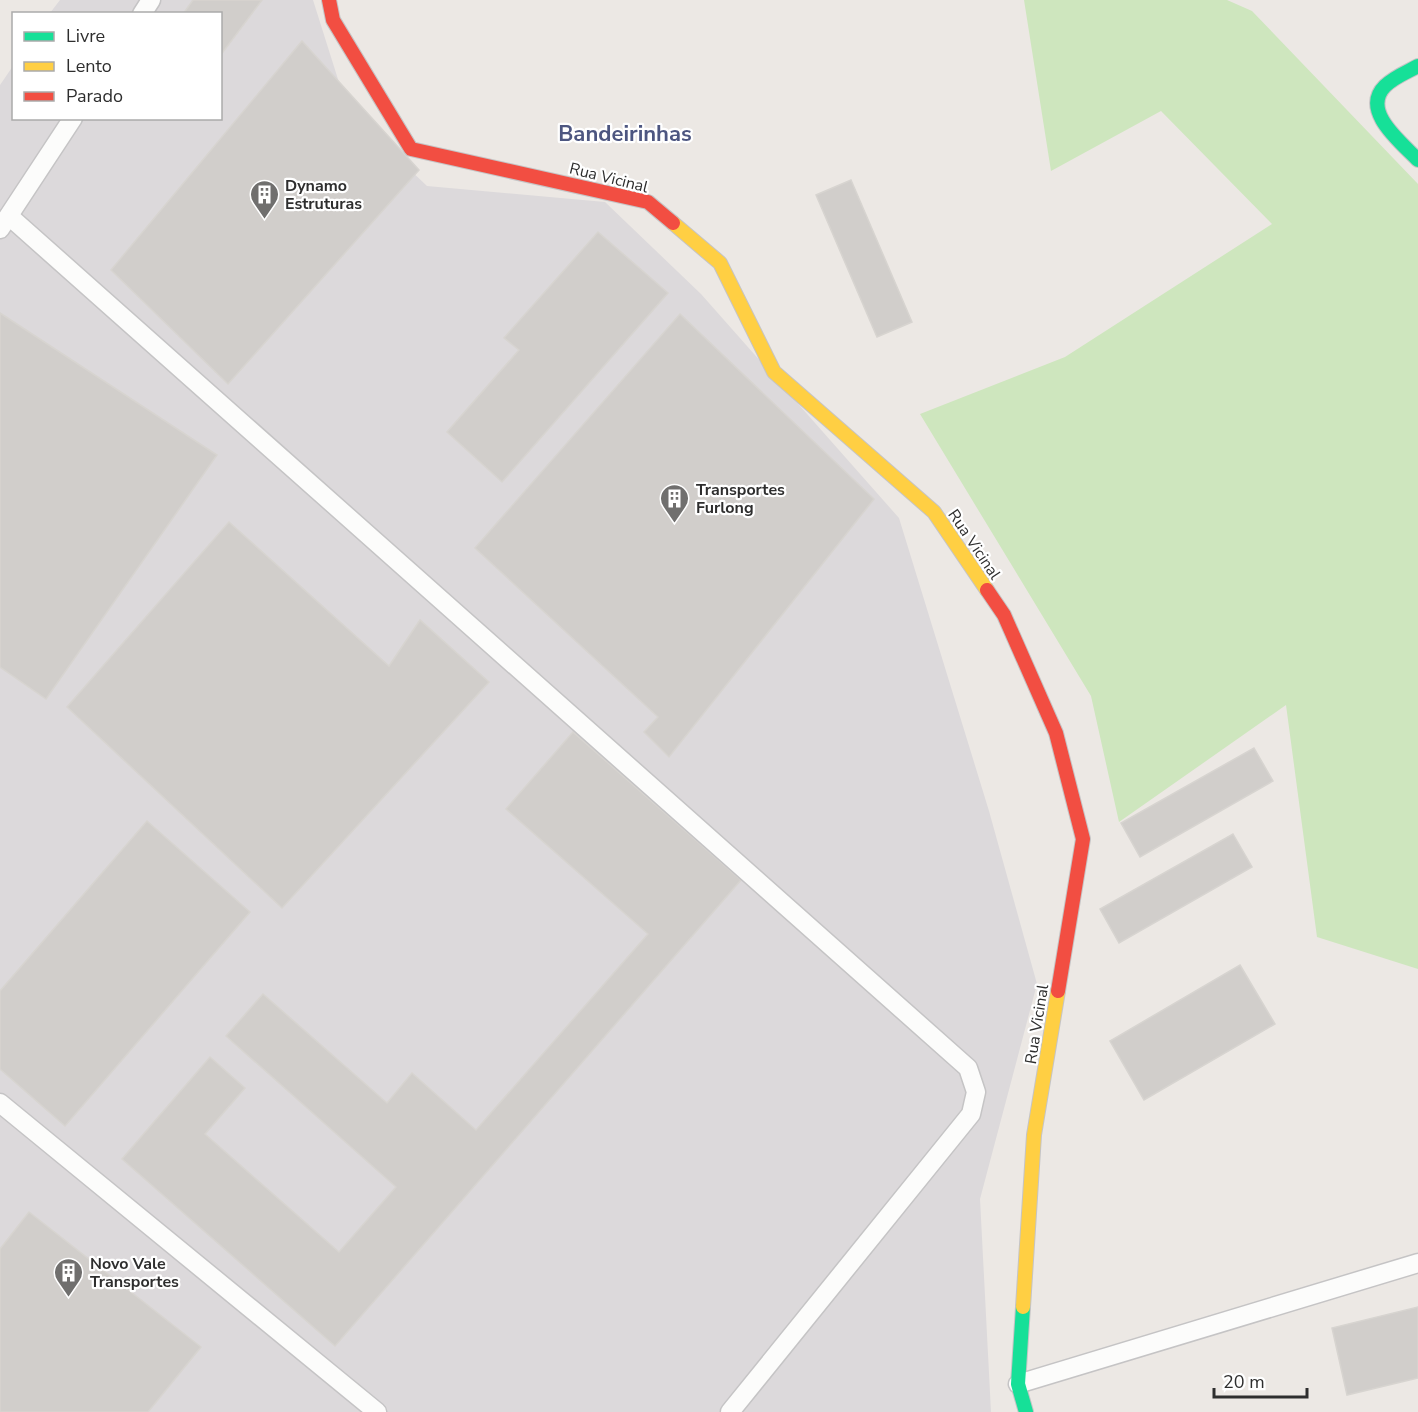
<svg xmlns="http://www.w3.org/2000/svg" width="1418" height="1412" font-family="'Nunito Sans',sans-serif">
<rect width="100%" height="100%" fill="#ece8e4"/>
<!-- industrial -->
<path fill="#dcd9db" d="M 60,0 L 313,0 L 348,111 L 427,186 L 605,202 L 701,294 L 899,518 L 989,811 L 1037,984 L 980,1199 L 991,1412 L 0,1412 L 0,85 L 13,66 L 14,118 L 220,118 L 220,14 L 50,13 Z"/>
<!-- green -->
<path fill="#cee6be" d="M 1024,0 L 1227,0 L 1252,11 L 1418,184 L 1418,969 L 1317,937 L 1286,705 L 1119,822 L 1091,696 L 920,414 L 1065,357 L 1272,224 L 1161,111 L 1051,171 Z"/>
<!-- building -->
<g fill="#d1cecb" stroke="#d7d4d0" stroke-width="1.5">
<path d="M 193,0 L 262,0 L 220,56 L 220,14 L 183,14 Z"/>
<path d="M 302,41 L 419,170 L 228,384 L 111,270 Z"/>
<path d="M 851,180 L 912,322 L 877,337 L 816,195 Z"/>
<path d="M 598,232 L 668,293 L 502,482 L 447,432 L 519,350 L 504,338 Z"/>
<path d="M 0,313 L 217,455 L 46,699 L 0,667 Z"/>
<path d="M 680,314 L 874,499 L 669,757 L 644,732 L 658,717 L 475,548 Z"/>
<path d="M 229,522 L 389,666 L 420,620 L 489,682 L 282,908 L 67,707 Z"/>
<path d="M 573,732 L 741,880 L 335,1346 L 122,1159 L 210,1057 L 245,1088 L 205,1134 L 339,1252 L 396,1187 L 226,1036 L 263,994 L 387,1103 L 412,1073 L 476,1130 L 648,934 L 506,809 Z"/>
<path d="M 1254,748 L 1273,781 L 1140,857 L 1121,823 Z"/>
<path d="M 147,821 L 250,912 L 65,1126 L 0,1069 L 0,991 Z"/>
<path d="M 1233,834 L 1252,867 L 1119,943 L 1100,909 Z"/>
<path d="M 1240,965 L 1275,1024 L 1144,1100 L 1110,1041 Z"/>
<path d="M 29,1212 L 201,1347 L 148,1412 L 0,1412 L 0,1249 Z"/>
<path d="M 1418,1307 L 1418,1378 L 1347,1395 L 1332,1328 Z"/>
</g>
<g fill="none" stroke-linecap="round" stroke-linejoin="round">
<defs>
<g id="lane">
<path d="M 142,14 L 151,0"/>
<path d="M 9,216 L 968,1068 L 976,1092 L 971,1114 L 730,1412"/>
<path d="M 0,229 L 73,118"/>
<path d="M 0,1103 L 377,1412"/>
<path d="M 1018,1384 L 1418,1263"/>
</g>
<g id="fast">
<path d="M 1418,66 C 1407,72 1394,77 1385,86 C 1360,111 1402,143 1418,160"/>
<path d="M 1023,1307 L 1018,1384 L 1026,1412"/>
</g>
<g id="slow">
<path d="M 673,223 L 720,263 L 774,372 L 934,512 L 987,590"/>
<path d="M 1023,1307 L 1034,1135 L 1058,991"/>
</g>
<g id="jam">
<path d="M 329,0 L 333,20 L 411,149 L 648,202 L 673,223"/>
<path d="M 987,590 L 1004,615 L 1056,733 L 1083,839 L 1058,991"/>
</g>
</defs>
<!-- lane casing -->
<use href="#lane" stroke="#c5c4c5" stroke-width="21"/>
<!-- fast casing -->
<use href="#fast" stroke="#c5c4c5" stroke-width="16"/>
<!-- slow casing -->
<use href="#slow" stroke="#c5c4c5" stroke-width="16"/>
<!-- jam casing -->
<use href="#jam" stroke="#c5c4c5" stroke-width="16"/>
<!-- lane -->
<use href="#lane" stroke="#fcfcfb" stroke-width="18"/>
<!-- fast -->
<use href="#fast" stroke="#16e098" stroke-width="14"/>
<!-- slow -->
<use href="#slow" stroke="#ffcf43" stroke-width="14"/>
<!-- jam -->
<use href="#jam" stroke="#f24e42" stroke-width="14"/>
</g>
<!-- icons -->
<defs>
<symbol id="building-pin" viewBox="-11 -11 22 30"><path d="M0 17L-7.5 6A9.5 9.5 0 1 1 7.5 6Z" fill="#706f6e" stroke="#fff"/><path d="M-4-6H4V6H1V3H-1V6H-4ZM-2.5-4.3h1.7v1.8h-1.7ZM.8-4.3h1.7v1.8H.8ZM-2.5-1h1.7V.8h-1.7ZM.8-1h1.7V.8H.8Z" fill="#fff"/></symbol>
</defs>
<g fill-rule="evenodd">
<use href="#building-pin" x="248" y="178" width="33" height="45"/>
<use href="#building-pin" x="658" y="482" width="33" height="45"/>
<use href="#building-pin" x="52" y="1256" width="33" height="45"/>
</g>
<g text-anchor="middle" stroke-width="4.5" stroke-linejoin="round" paint-order="stroke">
<!-- street labels -->
<g font-size="16" fill="#2e2e2e" stroke="#fff">
<text transform="translate(609 177) rotate(14)" y="6">Rua Vicinal</text>
<text transform="translate(975 544) rotate(56)" y="6">Rua Vicinal</text>
<text transform="translate(1036 1024) rotate(-81)" y="6">Rua Vicinal</text>
</g>
<!-- poi labels -->
<g font-size="16" font-weight="bold" fill="#2e2e2e" stroke="#fff" text-anchor="start">
<text x="285" y="191">Dynamo<tspan x="285" dy="18">Estruturas</tspan></text>
<text x="696" y="495">Transportes<tspan x="696" dy="18">Furlong</tspan></text>
<text x="90" y="1269">Novo Vale<tspan x="90" dy="18">Transportes</tspan></text>
</g>
<!-- district labels -->
<g font-size="22" font-weight="bold" fill="#4d5680" stroke="#fff">
<text x="625" y="141">Bandeirinhas</text>
</g>
</g>
<!-- legend -->
<rect x="12" y="12" width="210" height="108" fill="#ffffff" stroke="#ababab" stroke-width="1.5"/>
<rect x="24" y="32" width="30" height="9" fill="#16e098" stroke="#ababab" stroke-width="1.5"/>
<text x="66" y="42" font-size="18" fill="#2e2e2e">Livre</text>
<rect x="24" y="62" width="30" height="9" fill="#ffcf43" stroke="#ababab" stroke-width="1.5"/>
<text x="66" y="72" font-size="18" fill="#2e2e2e">Lento</text>
<rect x="24" y="92" width="30" height="9" fill="#f24e42" stroke="#ababab" stroke-width="1.5"/>
<text x="66" y="102" font-size="18" fill="#2e2e2e">Parado</text>
<!-- scale -->
<path d="M1214 1388v9h93v-9" fill="none" stroke="#2e2e2e" stroke-width="3"/>
<text x="1223" y="1388" font-size="18" fill="#2e2e2e" stroke="#ffffff" stroke-width="4.5" paint-order="stroke">20 m</text>
</svg>
